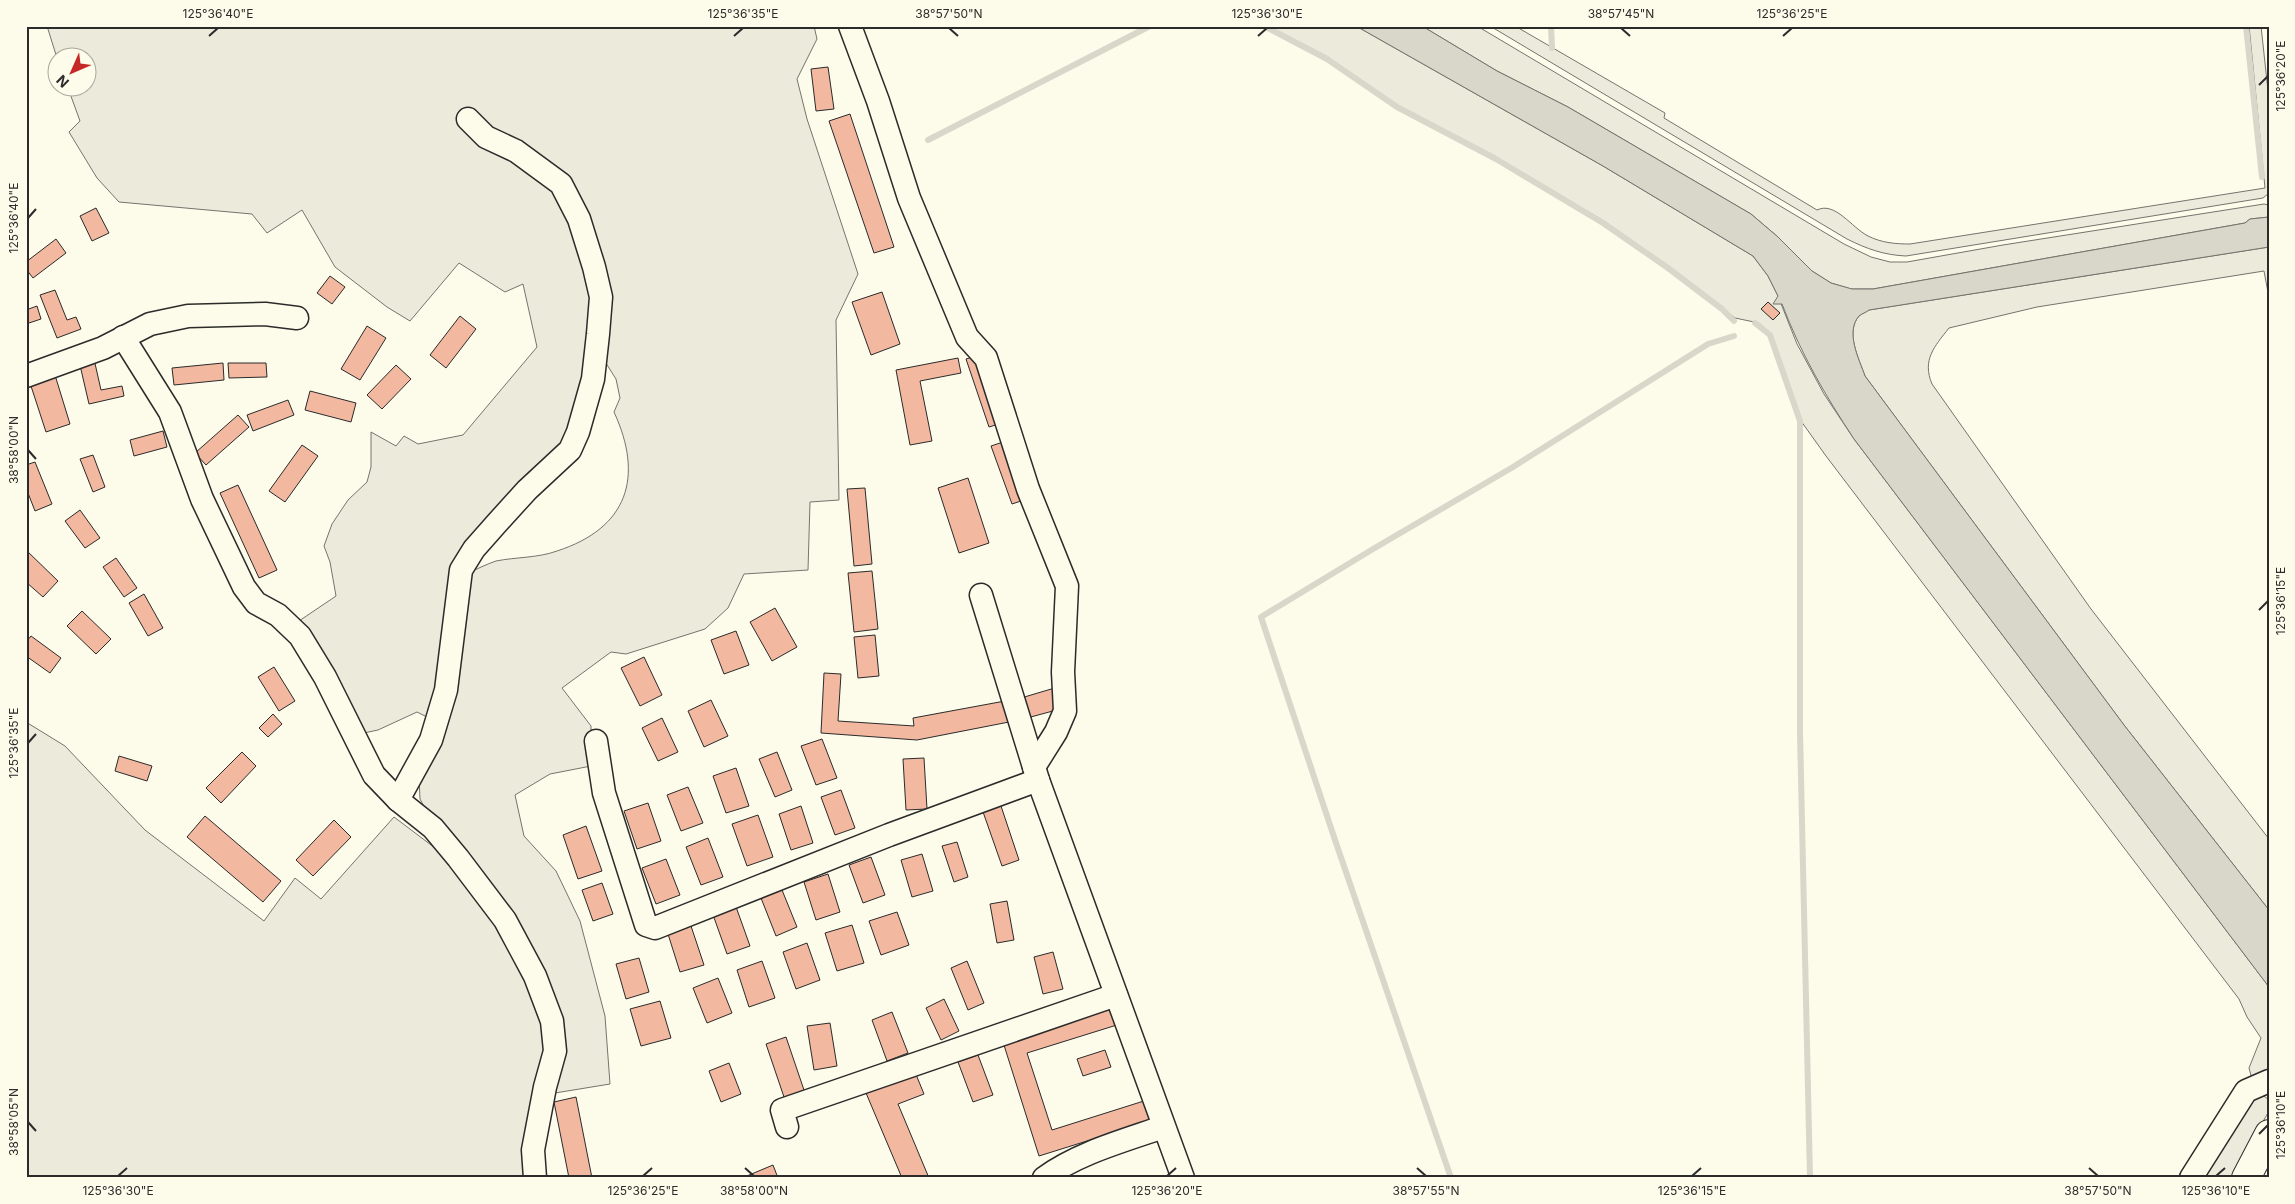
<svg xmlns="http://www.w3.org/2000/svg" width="2295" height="1204" font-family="Inter,sans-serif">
<rect width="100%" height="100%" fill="#fdfbea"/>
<!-- green -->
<g fill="#ecebdb" stroke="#74746e">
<path d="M 47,26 L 814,26 L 817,39 L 797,79 L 807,119 L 858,274 L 836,320 L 839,500 L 810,502 L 808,570 L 744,574 L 728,608 L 705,629 L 626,654 L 611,652 L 562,688 L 591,726 L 591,766 L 550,774 L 515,795 L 524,836 L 556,871 L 580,921 L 605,1016 L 610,1084 L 555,1093 L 563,1062 L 563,1030 L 546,982 L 521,933 L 499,900 L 432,822 L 420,799 L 419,777 L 437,742 L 452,691 L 468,573 C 477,569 487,564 496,561 C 516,557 538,558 557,551 C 628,528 644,477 614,412 L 620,398 L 616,379 L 602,357 L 607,297 L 585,216 L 566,180 L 551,167 L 519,146 L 489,132 L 473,115 L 466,121 L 484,139 L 514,154 L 545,174 L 558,186 L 576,220 L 598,298 L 590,379 L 576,431 L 567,448 L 525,487 L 494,521 L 471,548 L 459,569 L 443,689 L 433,720 L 417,712 L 378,730 L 359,734 C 342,696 324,654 296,623 L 336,596 L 330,562 L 324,546 L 332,524 L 348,500 L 367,482 L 371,467 L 371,432 L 396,446 L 404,436 L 418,444 L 463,435 L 537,347 L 523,284 L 505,292 L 459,263 L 410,321 L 387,307 L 335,267 L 302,210 L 267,233 L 252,214 L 119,202 L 97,178 L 69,132 L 80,121 L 68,88 L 88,88 L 88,58 L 57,58 Z"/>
<path d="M 1268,26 L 1356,26 L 1603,166 L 1753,256 L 1768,276 L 1778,296 L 1797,344 L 1824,394 L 1854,439 L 2269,987 L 2269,1073 L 2252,1079 L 2249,1068 L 2261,1038 L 2247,1017 L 2239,999 L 1826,456 L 1801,421 L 1771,334 L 1759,323 L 1735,318 L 1669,267 L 1604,221 L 1497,158 L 1397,106 L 1355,78 L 1328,57 Z"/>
<path d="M 1422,26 L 1477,26 L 1844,244 L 1871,257 L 1890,262 L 1907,262 L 2003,245 L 2264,204 L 2269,205 L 2269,217 L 2250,219 L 2245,223 L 1873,289 L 1851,289 L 1831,283 L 1812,271 L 1778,237 L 1751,214 L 1568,107 L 1497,71 Z"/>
<path d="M 1490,26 L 1515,26 L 1665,113 L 1664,118 L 1817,210 C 1835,201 1852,228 1868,236 C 1882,243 1896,244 1910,244 L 2265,188 L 2249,26 L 2261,26 L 2269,100 L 2269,193 L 2263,198 L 1906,256 C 1884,255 1867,249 1847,239 Z"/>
<path d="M 2269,247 L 2269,298 L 2264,271 L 2037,307 L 1949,328 C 1934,347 1922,360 1932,384 L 2091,609 L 2269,839 L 2269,910 L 2124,725 L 1865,376 C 1859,359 1845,332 1859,316 C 1861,314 1866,312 1869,310 Z"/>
<path d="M 26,722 L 65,746 L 145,830 L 264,921 L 295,878 L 321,899 L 394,817 L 451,860 L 478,895 L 524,977 L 543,1021 L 548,1050 L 527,1178 L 26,1178 Z"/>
<path d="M 2257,1096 L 2264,1096 L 2269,1100 L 2269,1111 L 2231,1178 L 2205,1178 L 2253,1099 Z"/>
</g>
<!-- water -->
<path fill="#d8d7c9" stroke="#74746e" d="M 1356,26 L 1422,26 L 1497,71 L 1568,107 L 1751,214 L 1778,237 L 1812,271 L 1831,283 L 1852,289 L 1873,289 L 2245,223 L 2250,219 L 2269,217 L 2269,247 L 1869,310 C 1867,312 1861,314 1859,316 C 1845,332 1859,359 1865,376 L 2124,725 L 2269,910 L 2269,987 L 1854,439 C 1825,395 1801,354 1782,304 L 1773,304 L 1778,296 L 1768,276 L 1753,256 L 1603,166 Z"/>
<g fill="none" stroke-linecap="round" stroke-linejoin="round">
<!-- stream -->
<g stroke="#d8d7c9" stroke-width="6">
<path d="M 1264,26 L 1327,59 L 1397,107 L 1496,159 L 1603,223 L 1668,268 L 1722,309 L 1734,321"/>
<path d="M 1551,26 L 1552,48"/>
<path d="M 2246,26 L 2262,177"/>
<path d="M 928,140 L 1150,26"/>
<path d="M 1755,323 L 1770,335 L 1800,421 L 1800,732 L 1810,1178"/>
<path d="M 1451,1178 L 1335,840 L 1261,617 L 1373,549 L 1513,467 L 1708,344 L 1734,336"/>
</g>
</g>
<!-- building -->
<g fill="#f2b8a0" stroke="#2b2b2b">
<path d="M 828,67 L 834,109 L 816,111 L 811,69 Z"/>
<path d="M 850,114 L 894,247 L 874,253 L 829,121 Z"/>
<path d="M 96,208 L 109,233 L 92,241 L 80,216 Z"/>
<path d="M 56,239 L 66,253 L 33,278 L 26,269 L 26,262 Z"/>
<path d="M 330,276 L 345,287 L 332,304 L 317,293 Z"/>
<path d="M 55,290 L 67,320 L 76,317 L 81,329 L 57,338 L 40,295 Z"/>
<path d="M 882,292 L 900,344 L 871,355 L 852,302 Z"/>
<path d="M 1768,302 L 1780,313 L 1773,320 L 1761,309 Z"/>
<path d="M 37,306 L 41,319 L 26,324 L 26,310 Z"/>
<path d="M 460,316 L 476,329 L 446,368 L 430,355 Z"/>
<path d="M 367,326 L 386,338 L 360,380 L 341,369 Z"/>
<path d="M 979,355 L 1002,423 L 989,427 L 966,359 Z"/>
<path d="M 958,358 L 961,373 L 920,381 L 932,441 L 910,445 L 896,370 Z"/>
<path d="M 94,359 L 101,390 L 122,386 L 124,396 L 89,404 L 79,361 Z"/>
<path d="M 223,363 L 224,380 L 174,385 L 172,368 Z"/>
<path d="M 228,363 L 266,363 L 267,377 L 229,378 Z"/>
<path d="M 396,365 L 411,379 L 382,409 L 367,395 Z"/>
<path d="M 55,375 L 70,424 L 46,432 L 30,383 Z"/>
<path d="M 310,391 L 356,403 L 351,422 L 305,410 Z"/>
<path d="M 288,400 L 294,415 L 253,431 L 247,415 Z"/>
<path d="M 238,415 L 249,427 L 206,465 L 195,453 Z"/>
<path d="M 163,431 L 167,447 L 134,456 L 130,440 Z"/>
<path d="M 1006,441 L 1027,499 L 1012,504 L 991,446 Z"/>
<path d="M 302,445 L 318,456 L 285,502 L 269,491 Z"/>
<path d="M 93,455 L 105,487 L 93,492 L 80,459 Z"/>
<path d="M 35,462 L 52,504 L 35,511 L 26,488 L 26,465 Z"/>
<path d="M 968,478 L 989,543 L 959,553 L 938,488 Z"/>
<path d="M 238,485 L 277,570 L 259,578 L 220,493 Z"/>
<path d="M 865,488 L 872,564 L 854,566 L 847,489 Z"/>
<path d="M 80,510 L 100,538 L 85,548 L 65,521 Z"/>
<path d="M 26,550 L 58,581 L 43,597 L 26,582 Z"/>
<path d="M 116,558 L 137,588 L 124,597 L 103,567 Z"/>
<path d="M 872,571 L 878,629 L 854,632 L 848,573 Z"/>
<path d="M 144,594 L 163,628 L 148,636 L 129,603 Z"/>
<path d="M 775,608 L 797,647 L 772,661 L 750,622 Z"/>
<path d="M 82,611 L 111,639 L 96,654 L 67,626 Z"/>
<path d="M 736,631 L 749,665 L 724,674 L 711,640 Z"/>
<path d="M 875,635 L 879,676 L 858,678 L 854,637 Z"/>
<path d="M 31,636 L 61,658 L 50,673 L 26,656 L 26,642 Z"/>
<path d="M 644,657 L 662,695 L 640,706 L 621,668 Z"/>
<path d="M 274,667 L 295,701 L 279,711 L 258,677 Z"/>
<path d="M 824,673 L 841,674 L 838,721 L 914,726 L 913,718 L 1005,701 L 1009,722 L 917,740 L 821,733 Z"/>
<path d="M 1058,687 L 1064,708 L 1027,718 L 1021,698 Z"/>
<path d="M 711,700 L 728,736 L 704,747 L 688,711 Z"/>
<path d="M 273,714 L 282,724 L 268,737 L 259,728 Z"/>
<path d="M 662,718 L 678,752 L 658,761 L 642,728 Z"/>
<path d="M 822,739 L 837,778 L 816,785 L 801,746 Z"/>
<path d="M 242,752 L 256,766 L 221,803 L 206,788 Z"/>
<path d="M 777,752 L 792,790 L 775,797 L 759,759 Z"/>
<path d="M 119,756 L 152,766 L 147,781 L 115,771 Z"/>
<path d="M 924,758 L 927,809 L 906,810 L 903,759 Z"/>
<path d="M 736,768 L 749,806 L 726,813 L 713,776 Z"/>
<path d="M 688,787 L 703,823 L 681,831 L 667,795 Z"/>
<path d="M 841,790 L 855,828 L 835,835 L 821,797 Z"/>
<path d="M 648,803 L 661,841 L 637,849 L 624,811 Z"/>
<path d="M 1000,803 L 1019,860 L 1002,866 L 982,809 Z"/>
<path d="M 801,806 L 813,843 L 791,850 L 779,814 Z"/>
<path d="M 758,815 L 773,857 L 747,866 L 732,824 Z"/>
<path d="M 205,816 L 281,881 L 263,902 L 187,837 Z"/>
<path d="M 334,820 L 351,837 L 313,876 L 296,860 Z"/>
<path d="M 586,826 L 602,871 L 578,879 L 563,835 Z"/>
<path d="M 708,838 L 723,877 L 701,885 L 686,847 Z"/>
<path d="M 957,842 L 968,877 L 954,882 L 942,846 Z"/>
<path d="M 922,854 L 933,891 L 912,897 L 901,860 Z"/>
<path d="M 871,857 L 885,895 L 863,903 L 849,865 Z"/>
<path d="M 666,859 L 680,895 L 656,904 L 642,868 Z"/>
<path d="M 828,874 L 840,912 L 816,920 L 804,882 Z"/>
<path d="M 602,883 L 613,914 L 593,921 L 582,890 Z"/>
<path d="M 782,890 L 797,927 L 776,936 L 761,898 Z"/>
<path d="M 1007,901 L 1014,940 L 997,943 L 990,904 Z"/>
<path d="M 735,904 L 750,946 L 727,954 L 712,912 Z"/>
<path d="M 897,912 L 909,945 L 881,955 L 869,921 Z"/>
<path d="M 852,925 L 864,963 L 837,971 L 825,933 Z"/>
<path d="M 691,926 L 704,965 L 680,972 L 668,934 Z"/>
<path d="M 807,943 L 820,980 L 796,989 L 783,952 Z"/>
<path d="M 1053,952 L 1063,989 L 1043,994 L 1034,957 Z"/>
<path d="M 639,958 L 649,992 L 626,999 L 616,964 Z"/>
<path d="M 762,961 L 775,998 L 749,1007 L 737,970 Z"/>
<path d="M 967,961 L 984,1003 L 968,1010 L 951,968 Z"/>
<path d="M 718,978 L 732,1013 L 707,1023 L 693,988 Z"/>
<path d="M 944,999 L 959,1031 L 941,1040 L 926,1008 Z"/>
<path d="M 660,1001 L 671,1038 L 641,1046 L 630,1009 Z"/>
<path d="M 1115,1008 L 1120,1024 L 1027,1053 L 1052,1130 L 1147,1100 L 1154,1120 L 1039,1156 L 1003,1042 Z"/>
<path d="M 892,1012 L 908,1053 L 887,1061 L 872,1020 Z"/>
<path d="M 830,1023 L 837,1066 L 814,1070 L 807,1026 Z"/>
<path d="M 786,1037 L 805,1093 L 785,1100 L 766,1044 Z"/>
<path d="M 1105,1050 L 1111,1067 L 1083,1076 L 1077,1059 Z"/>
<path d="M 978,1055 L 993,1095 L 973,1102 L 958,1062 Z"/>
<path d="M 729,1063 L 741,1094 L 721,1102 L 709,1071 Z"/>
<path d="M 915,1072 L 924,1094 L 898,1104 L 929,1178 L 902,1178 L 866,1093 Z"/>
<path d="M 576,1097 L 592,1178 L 569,1178 L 554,1102 Z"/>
<path d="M 773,1165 L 778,1178 L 742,1178 Z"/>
</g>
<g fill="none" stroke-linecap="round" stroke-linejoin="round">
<defs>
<g id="minor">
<path d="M 850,26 L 878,101 L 909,198 L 967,337 L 986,358 L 1028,489 L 1067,586 L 1063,672 L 1065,711 L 1056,732 L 1034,767"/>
<path d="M 123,337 L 170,412 L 202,499 L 244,587 L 256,603 L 278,615 L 300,636 L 325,677 L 374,775 L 398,800 L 433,828 L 458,858 L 505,920 L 535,976 L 552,1021 L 555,1051 L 545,1087 L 533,1150 L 535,1178"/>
<path d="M 26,376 L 103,348 L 150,324 L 188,316 L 265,314 L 297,318"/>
<path d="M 981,595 L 1038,780 L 1183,1178"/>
<path d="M 596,741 L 604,793 L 646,925 L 655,928 L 889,835 L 1038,780"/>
<path d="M 398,800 L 431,740 L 446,690 L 461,570 L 474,549 L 497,523 L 527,490 L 570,450 L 578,432 L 593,379 L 598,334 L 601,297 L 594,267 L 579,219 L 561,184 L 516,151 L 486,137 L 468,119"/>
<path d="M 787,1127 L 782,1110 L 1116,995"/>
<path d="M 1044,1178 C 1078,1153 1123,1141 1163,1127"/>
<path d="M 2191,1178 L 2246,1091 L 2269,1081"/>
</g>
<path id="major" d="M 2246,1178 L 2269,1134"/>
</defs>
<!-- minor casing -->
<use href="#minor" stroke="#2b2b2b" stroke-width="25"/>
<!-- major casing -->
<use href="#major" stroke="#2b2b2b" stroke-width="30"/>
<!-- minor -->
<use href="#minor" stroke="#fdfbea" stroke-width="22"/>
<!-- major -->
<use href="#major" stroke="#fdfbea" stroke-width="28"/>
</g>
<!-- ticks -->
<path fill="none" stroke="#2b2b2b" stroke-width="2" d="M 949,28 L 958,36M 1621,28 L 1630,36M 209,36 L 218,28M 734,36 L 743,28M 1258,36 L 1267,28M 1783,36 L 1792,28M 2259,85 L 2268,76M 28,218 L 36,209M 28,450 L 36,459M 2259,610 L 2268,601M 28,743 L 36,734M 28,1122 L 36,1131M 2259,1134 L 2268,1125M 745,1168 L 754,1176M 1417,1168 L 1426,1176M 2089,1168 L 2098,1176M 118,1176 L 127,1168M 643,1176 L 652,1168M 1167,1176 L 1176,1168M 1692,1176 L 1701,1168M 2216,1176 L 2225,1168"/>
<!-- border -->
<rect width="2295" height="1204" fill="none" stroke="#fdfbea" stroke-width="55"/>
<!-- north arrow -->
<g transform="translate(72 72) rotate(225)"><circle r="24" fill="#fdfbea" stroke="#a9a89e"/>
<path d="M0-4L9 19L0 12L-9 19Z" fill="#c62828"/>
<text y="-8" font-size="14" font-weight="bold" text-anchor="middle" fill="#2b2b2b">N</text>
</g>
<rect x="28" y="28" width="2240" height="1148" fill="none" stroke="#2b2b2b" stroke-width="2"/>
<g font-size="12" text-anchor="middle" fill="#2b2b2b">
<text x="218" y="18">125°36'40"E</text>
<text x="743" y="18">125°36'35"E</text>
<text x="949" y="18">38°57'50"N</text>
<text x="1267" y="18">125°36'30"E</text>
<text x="1621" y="18">38°57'45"N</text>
<text x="1792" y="18">125°36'25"E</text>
<text transform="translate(2281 76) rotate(-90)" y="4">125°36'20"E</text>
<text transform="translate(14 218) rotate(-90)" y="4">125°36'40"E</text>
<text transform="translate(14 450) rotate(-90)" y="4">38°58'00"N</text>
<text transform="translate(2281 601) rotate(-90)" y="4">125°36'15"E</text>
<text transform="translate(14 743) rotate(-90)" y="4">125°36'35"E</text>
<text transform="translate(14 1122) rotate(-90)" y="4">38°58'05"N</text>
<text transform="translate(2281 1125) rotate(-90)" y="4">125°36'10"E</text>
<text x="118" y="1195">125°36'30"E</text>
<text x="643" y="1195">125°36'25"E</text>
<text x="754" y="1195">38°58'00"N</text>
<text x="1167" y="1195">125°36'20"E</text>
<text x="1426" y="1195">38°57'55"N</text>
<text x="1692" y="1195">125°36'15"E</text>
<text x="2098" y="1195">38°57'50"N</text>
<text x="2216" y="1195">125°36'10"E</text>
</g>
</svg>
